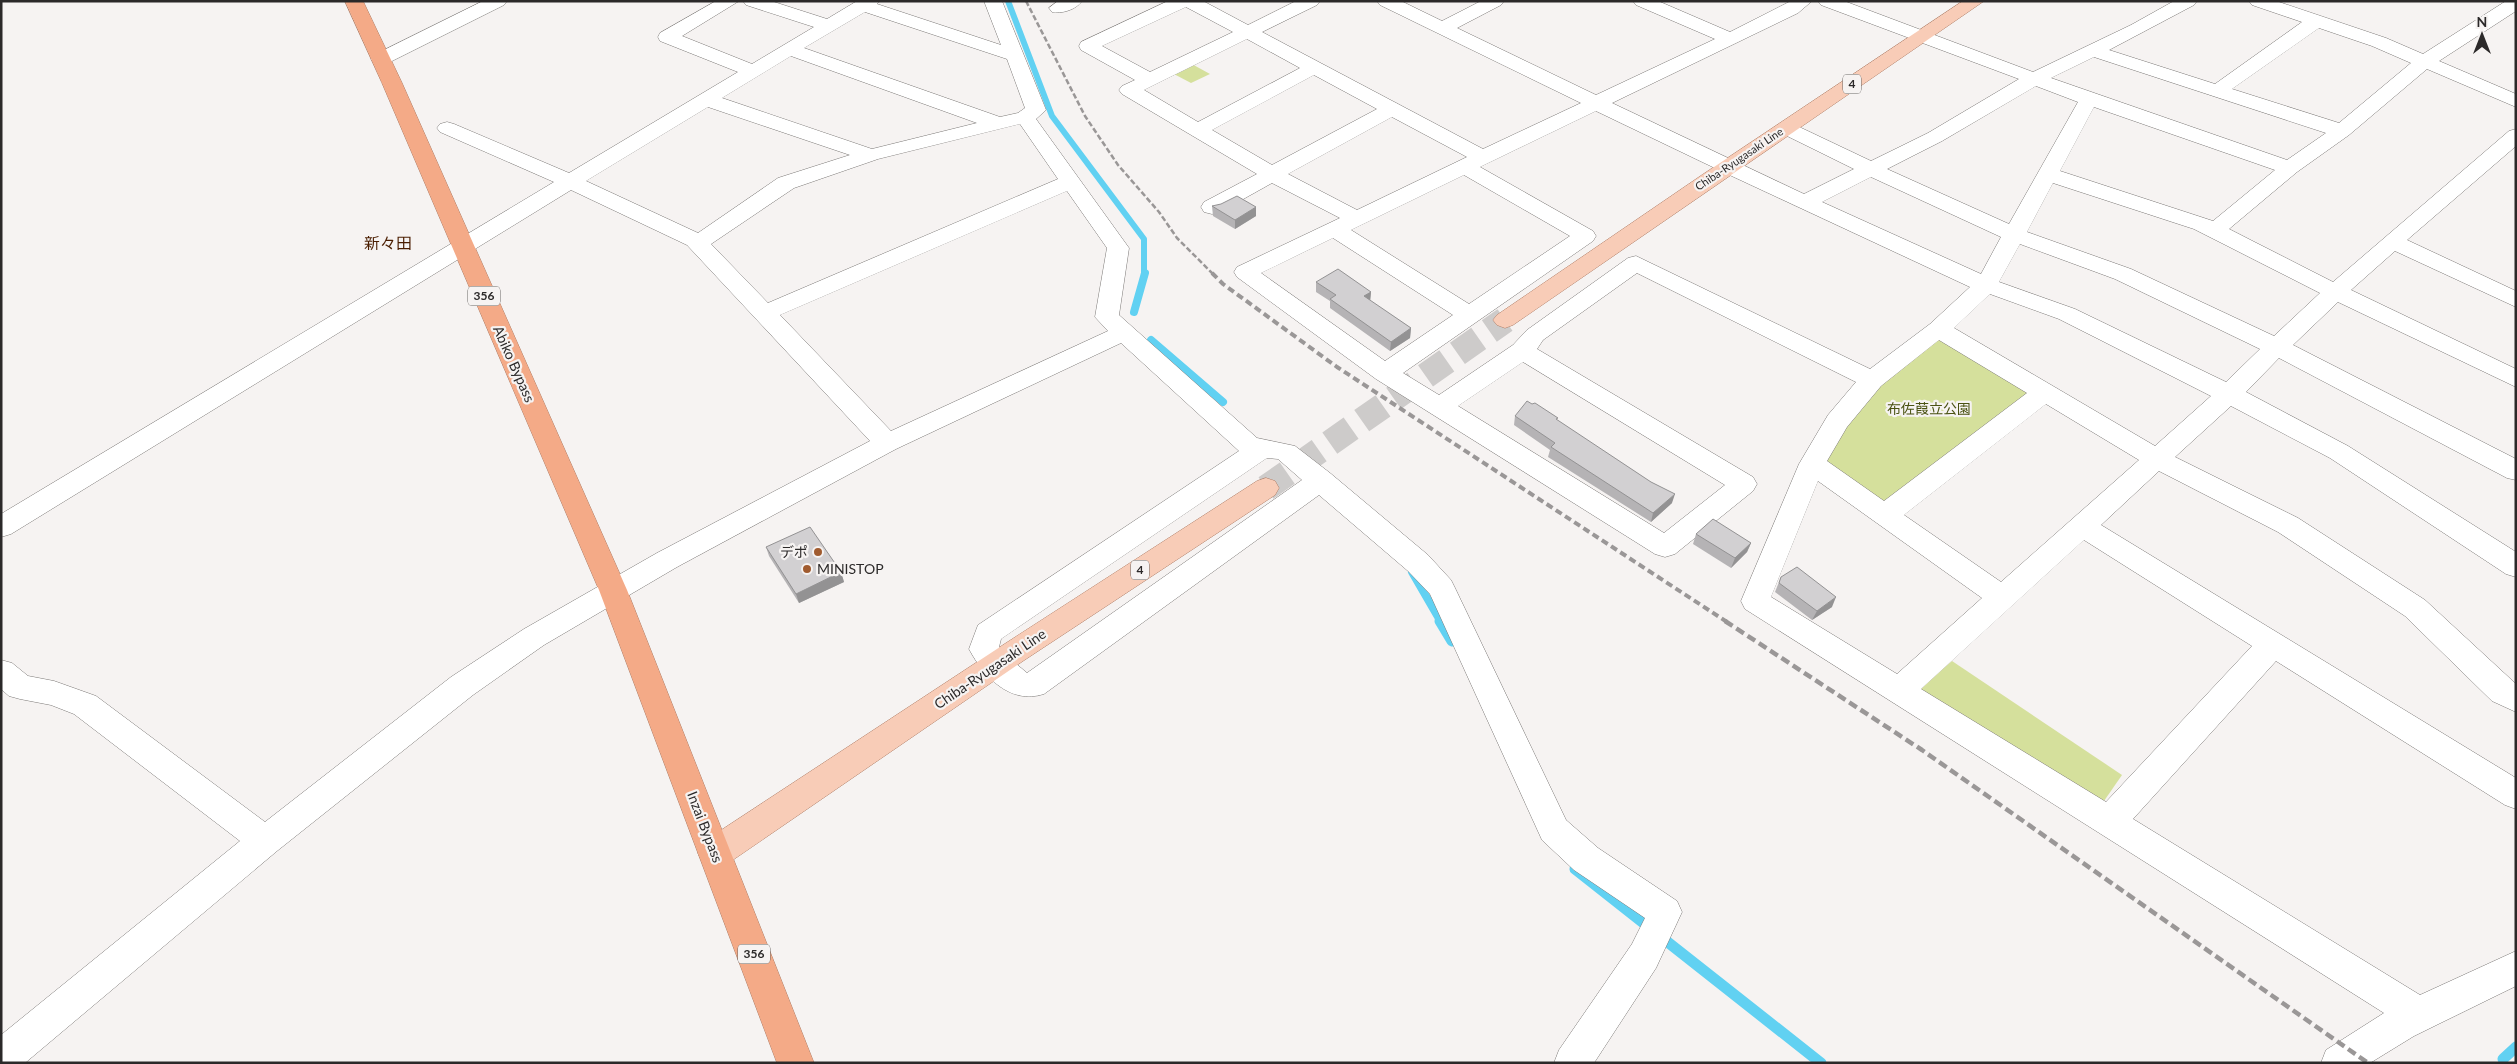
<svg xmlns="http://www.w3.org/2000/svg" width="2517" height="1064" font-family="Lato,'Noto Sans JP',sans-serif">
<rect width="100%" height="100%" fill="#f6f3f2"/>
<!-- green -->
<g fill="#d5e09c">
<path d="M 1190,63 L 1210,74 L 1191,83 L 1172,73 Z"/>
<path d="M 1938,329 L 2044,393 L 1885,515 L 1812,464 L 1837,421 Z"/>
<path d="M 1952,661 L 2122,775 L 2104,801 L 1912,688 Z"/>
</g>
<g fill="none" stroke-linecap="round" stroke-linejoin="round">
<!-- stream-far2 -->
<path stroke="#61d1f2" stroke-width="6" d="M 1008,1 L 1052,116 L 1144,239 L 1144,274"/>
<!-- stream-far1 -->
<g stroke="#61d1f2" stroke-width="8">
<path d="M 1134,312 L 1145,273"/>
<path d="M 1151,340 L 1223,402"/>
<path d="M 1412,572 L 1441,622"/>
</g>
<!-- stream -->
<g stroke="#61d1f2" stroke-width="11">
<path d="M 1440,621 L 1452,641"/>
<path d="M 1575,869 L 1821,1063"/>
<path d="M 2503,1059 L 2516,1047"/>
</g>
<!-- major-tunnel -->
<path stroke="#cdcbca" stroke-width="26" stroke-dasharray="26 13" stroke-linecap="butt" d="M 1266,488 L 1505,320"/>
<defs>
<g id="minor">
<path d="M 483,1 L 507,1 L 504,5 L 388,63 L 374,63 L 371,59 L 374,55 Z"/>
<path d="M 716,1 L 739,1 L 682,36 L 752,64 L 814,27 L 746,5 L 743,1 L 771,1 L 827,19 L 857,1 L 879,1 L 877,4 L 1001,45 L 984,1 L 1002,1 L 1046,110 L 1036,119 L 1129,248 L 1119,315 L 1257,438 L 1295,446 L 1330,473 L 1428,555 L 1451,580 L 1455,588 L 1566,820 L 1598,848 L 1677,901 L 1682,912 L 1656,968 L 1594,1063 L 1554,1063 L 1559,1050 L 1632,944 L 1645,918 L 1574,870 L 1542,840 L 1430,594 L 1408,571 L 1319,495 L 1044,694 C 1010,705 984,677 969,649 L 978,625 L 1239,451 L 1121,343 L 896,449 L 677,567 L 544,645 L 473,695 L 277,851 L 25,1063 L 1,1063 L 1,1035 L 240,841 L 74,714 L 51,705 L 20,699 L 9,696 L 1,689 L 1,660 L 12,663 L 28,676 L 54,681 L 96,696 L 265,822 L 451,677 L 524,629 L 657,553 L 870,441 L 687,245 L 571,190 L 11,534 L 1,537 L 1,514 L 554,182 L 440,132 L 437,128 L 440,124 L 447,122 L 454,124 L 569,173 L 738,72 L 660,41 L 658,37 L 660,33 ZM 865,12 L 1007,59 L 1025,108 L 1018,113 L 1000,117 L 804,48 ZM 791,56 L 977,123 L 872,149 L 722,98 ZM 708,107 L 850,155 L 778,178 L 698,233 L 586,181 ZM 1020,124 L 1058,179 L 768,303 L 711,244 L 794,188 L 878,159 ZM 1067,191 L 1107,248 L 1095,317 L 1108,331 L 891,431 L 780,315 ZM 1267,458 L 1278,459 L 1302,480 L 1027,673 L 1007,656 L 999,647 L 1001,639 Z"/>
<path d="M 1058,1 L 1082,1 C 1076,10 1061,14 1052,12 L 1049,8 Z"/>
<path d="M 1168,1 L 1203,1 L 1248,25 L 1296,1 L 1320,1 L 1317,5 L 1262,32 L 1483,149 L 1581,103 L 1380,5 L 1377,1 L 1401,1 L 1442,21 L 1481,1 L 1504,1 L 1501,5 L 1457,28 L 1596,95 L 1715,39 L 1636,5 L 1633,1 L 1658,1 L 1730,32 L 1791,1 L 1812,1 L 1798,13 L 1612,103 L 1804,194 L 1854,169 L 1779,132 L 1776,128 L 1779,124 L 1786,122 L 1793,124 L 1871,161 L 1928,133 L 2019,79 L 1821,5 L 1818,1 L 1844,1 L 2033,72 L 2131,25 L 2174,1 L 2197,1 L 2194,5 L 2109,50 L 2215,84 L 2302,22 L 2252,5 L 2249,1 L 2276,1 L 2386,38 L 2423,54 L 2506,1 L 2516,1 L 2516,11 L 2439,61 L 2516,94 L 2516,107 L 2427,69 L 2349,135 L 2297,172 L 2229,229 L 2333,282 L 2509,131 L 2516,129 L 2516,146 L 2407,240 L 2516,291 L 2516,307 L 2395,251 L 2351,290 L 2516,369 L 2516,387 L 2338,302 L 2293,345 L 2516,459 L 2516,480 L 2507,478 L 2279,358 L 2246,392 L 2348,446 L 2516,552 L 2516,577 L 2506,574 L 2330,458 L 2231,406 L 2175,457 L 2298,518 L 2425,600 L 2516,684 L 2516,712 L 2492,701 L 2405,616 L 2278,532 L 2159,471 L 2101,525 L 2516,778 L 2516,809 L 2505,805 L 2276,661 L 2133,819 L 2420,995 L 2516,951 L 2516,986 L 2414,1036 L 2370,1063 L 2321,1063 L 2326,1050 L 2384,1013 L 1745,609 L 1741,601 L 1799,464 L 1828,415 L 1856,382 L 1637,273 L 1543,340 L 1537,349 L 1753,477 L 1757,484 L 1753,491 L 1675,554 L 1665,557 L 1655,554 L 1376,379 L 1237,277 L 1234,272 L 1237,267 L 1340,218 L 1272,183 L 1220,212 L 1212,214 L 1204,212 L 1201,207 L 1204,202 L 1257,174 L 1122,94 L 1119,90 L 1122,86 L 1135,80 L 1081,50 L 1079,46 L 1081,42 ZM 1186,7 L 1233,32 L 1150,72 L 1102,46 ZM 2319,28 L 2372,46 L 2411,63 L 2339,123 L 2232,89 ZM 1247,39 L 1300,68 L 1198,122 L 1144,90 ZM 2094,57 L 2326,133 L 2287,160 L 2051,78 ZM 1314,75 L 1377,109 L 1272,165 L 1212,130 ZM 2036,86 L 2078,102 L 2009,224 L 1887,169 L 1942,141 ZM 2094,107 L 2275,170 L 2213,221 L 2060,171 ZM 1596,111 L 1721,171 L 1970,287 L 1930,324 L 1870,369 L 1636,256 L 1628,258 L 1527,330 L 1513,345 L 1439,395 L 1403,373 L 1593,241 L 1596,236 L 1593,231 L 1480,167 ZM 1392,117 L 1467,157 L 1357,210 L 1288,174 ZM 1464,175 L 1570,236 L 1469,304 L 1351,230 ZM 1871,177 L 2001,237 L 1981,274 L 1822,202 ZM 2053,183 L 2194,229 L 2320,293 L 2274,336 L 2131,269 L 2027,232 ZM 1333,238 L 1453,315 L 1385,361 L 1261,273 ZM 2020,244 L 2115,279 L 2260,349 L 2226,382 L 2075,309 L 1999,282 ZM 1990,294 L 2059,319 L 2211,396 L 2155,446 L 1954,328 ZM 1939,340 L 2027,393 L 1884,501 L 1827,461 L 1847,427 L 1881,386 ZM 1523,362 L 1725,485 L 1664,533 L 1458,406 ZM 2046,404 L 2139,460 L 2001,582 L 1904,515 ZM 1818,481 L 1982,598 L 1897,674 L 1771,597 ZM 2084,540 L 2252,646 L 2106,802 L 1921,689 Z"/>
</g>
<g id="major">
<path d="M 1963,1 L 1984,1 L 1513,325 L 1505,328 L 1497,325 L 1493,320 L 1497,315 L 1702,175 Z"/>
<path d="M 1266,478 L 1275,481 L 1279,488 L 1275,495 L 1023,661 L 727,864 L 715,868 L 703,864 L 698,853 L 703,842 L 1003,645 L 1257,481 Z"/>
</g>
<path id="highway" d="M 345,1 L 363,1 L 402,83 L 627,590 L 814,1063 L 777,1063 L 599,590 L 382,83 Z"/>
</defs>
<!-- minor casing -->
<use href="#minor" stroke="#7c7977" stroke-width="1"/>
<!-- major casing -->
<use href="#major" stroke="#ae7d66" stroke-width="1"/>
<!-- highway casing -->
<use href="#highway" stroke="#ae7d66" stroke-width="1"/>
<!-- minor -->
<use href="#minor" fill="#fff" fill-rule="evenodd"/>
<!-- major -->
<use href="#major" fill="#f8ccb7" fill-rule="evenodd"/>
<!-- highway -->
<use href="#highway" fill="#f4aa87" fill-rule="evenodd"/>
<!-- rail-far2 -->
<path stroke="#9a9797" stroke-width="2.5" stroke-dasharray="5.5 2.5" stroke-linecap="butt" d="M 1026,1 L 1085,116 L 1118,165 L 1159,212 L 1177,238 L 1213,274"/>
<!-- rail-far1 -->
<path stroke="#9a9797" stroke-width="4" stroke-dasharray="7 4" stroke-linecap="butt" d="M 1212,273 L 1223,284 L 1337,367 L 1727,622"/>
<!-- rail -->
<path stroke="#9a9797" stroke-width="4.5" stroke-dasharray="9 4.5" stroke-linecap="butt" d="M 1725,621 L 1922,750 L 2368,1063"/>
</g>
<!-- wall -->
<g fill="#b5b3b5">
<path d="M 1212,206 L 1256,207 L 1256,216 L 1235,229 L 1213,216 Z"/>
<path d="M 1316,282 L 1371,292 L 1370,301 L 1411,328 L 1410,338 L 1390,351 L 1330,308 L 1330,301 L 1316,292 Z"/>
<path d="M 1515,416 L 1557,420 L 1672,503 L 1651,522 L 1548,457 L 1550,450 L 1514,425 Z"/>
<path d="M 1696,534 L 1751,543 L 1747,552 L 1731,568 L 1693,544 Z"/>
<path d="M 766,547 L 841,572 L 844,582 L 799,603 L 769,556 Z"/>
<path d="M 1781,577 L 1832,607 L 1812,620 L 1775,592 Z"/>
</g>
<!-- shaded-wall -->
<g fill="#939293">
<path d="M 1256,207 L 1256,216 L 1235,229 L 1235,220 Z"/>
<path d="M 1371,292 L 1370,302 L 1364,296 Z"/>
<path d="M 1411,328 L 1410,338 L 1390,351 L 1391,342 Z"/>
<path d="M 1675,494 L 1672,503 L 1651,522 L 1653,513 Z"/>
<path d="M 1751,543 L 1747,552 L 1731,568 L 1735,558 Z"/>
<path d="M 841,572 L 844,582 L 799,603 L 796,594 Z"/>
<path d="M 1836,597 L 1832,607 L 1812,620 L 1817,611 Z"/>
</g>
<!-- building -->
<g fill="#d2d0d2" stroke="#939293">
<path d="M 1237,196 L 1256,207 L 1235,220 L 1212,206 L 1221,204 Z"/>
<path d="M 1338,269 L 1371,292 L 1364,296 L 1411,328 L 1391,342 L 1330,299 L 1336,295 L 1316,282 Z"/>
<path d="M 1527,401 L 1532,404 L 1535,403 L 1558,418 L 1556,419 L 1651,482 L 1675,494 L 1653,513 L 1551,447 L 1555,443 L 1515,416 Z"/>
<path d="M 1713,519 L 1751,543 L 1735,558 L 1696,534 Z"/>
<path d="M 810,527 L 841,572 L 796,594 L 766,547 Z"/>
<path d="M 1797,567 L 1836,597 L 1817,611 L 1779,583 L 1781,577 Z"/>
</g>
<!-- markers -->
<g fill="#a05b2f" stroke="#f6f3f2" stroke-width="2">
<circle cx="818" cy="552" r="5"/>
<circle cx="807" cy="569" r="5"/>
</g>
<g text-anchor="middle" stroke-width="4.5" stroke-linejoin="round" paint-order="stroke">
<!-- far-street labels -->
<g font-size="11" fill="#2b2929" stroke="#f6f3f2">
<text transform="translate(1739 159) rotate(-34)" y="4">Chiba-Ryugasaki Line</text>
</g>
<!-- shield labels -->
<g fill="#f6f3f2" stroke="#686665" stroke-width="1">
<rect x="1843" y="74.5" width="18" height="19" rx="4"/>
<rect x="468" y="286.5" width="32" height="19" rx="4"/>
<rect x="1131" y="560.5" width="18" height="19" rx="4"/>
<rect x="738" y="944.5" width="32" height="19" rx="4"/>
</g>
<g font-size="12" font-weight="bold" fill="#2b2929">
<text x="1852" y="88">4</text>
<text x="484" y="300">356</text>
<text x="1140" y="574">4</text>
<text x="754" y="958">356</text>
</g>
<!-- street labels -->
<g font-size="14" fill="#2b2929" stroke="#f6f3f2">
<text transform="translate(514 364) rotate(66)" y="5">Abiko Bypass</text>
<text transform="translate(990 669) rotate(-34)" y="5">Chiba-Ryugasaki Line</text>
<text transform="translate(705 827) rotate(69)" y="5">Inzai Bypass</text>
</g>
<!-- park labels -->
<g font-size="14" fill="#4a5212" stroke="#f6f3f2">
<text x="1929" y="414">布佐葭立公園</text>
</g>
<!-- poi labels -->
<g font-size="14" fill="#2b2929" stroke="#f6f3f2" text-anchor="end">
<text x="808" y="557">デポ</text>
<text x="817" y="574" text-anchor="start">MINISTOP</text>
</g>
<!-- quarter labels -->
<g font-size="16" fill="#4a1d00" stroke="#f6f3f2">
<text x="388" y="249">新々田</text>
</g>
</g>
<!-- border -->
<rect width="2517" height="1064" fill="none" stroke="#2b2929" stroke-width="5"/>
<!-- north arrow -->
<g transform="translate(2482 35)" stroke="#f6f3f2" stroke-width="4" paint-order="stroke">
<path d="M0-4L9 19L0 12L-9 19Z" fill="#2b2929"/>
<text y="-8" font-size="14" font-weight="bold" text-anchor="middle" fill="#2b2929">N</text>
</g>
</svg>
